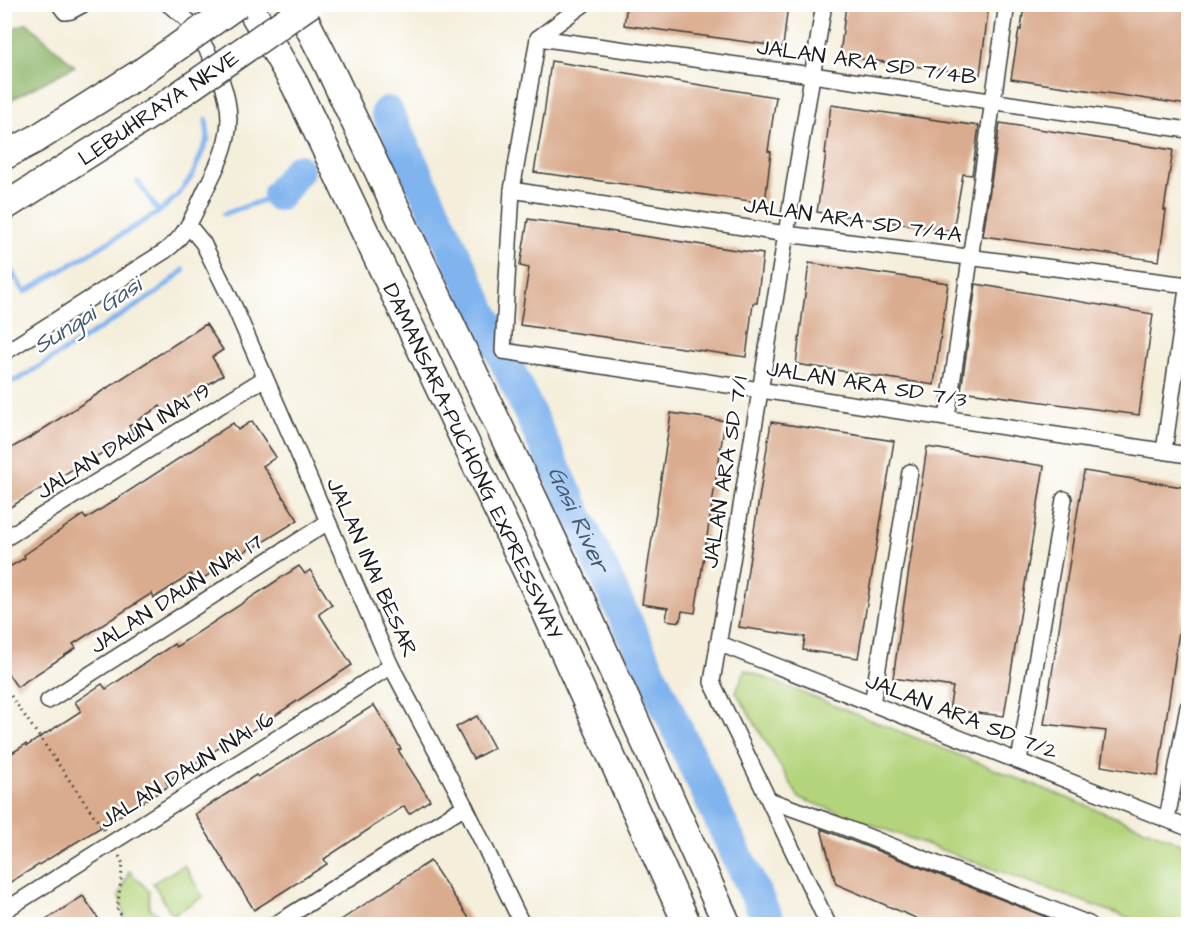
<svg xmlns="http://www.w3.org/2000/svg" width="1193" height="929" font-family="'Architects Daughter',sans-serif">
<rect width="100%" height="100%" fill="#fff"/>
<filter id="ink" filterUnits="userSpaceOnUse"><feTurbulence type="fractalNoise" baseFrequency=".0167" numOctaves="2"/><feDisplacementMap in="SourceGraphic" scale="12" xChannelSelector="R" yChannelSelector="G"/><feConvolveMatrix kernelMatrix="1 2 1 2 8 2 1 2 1" color-interpolation-filters="sRGB"/></filter>
<filter id="wash" filterUnits="userSpaceOnUse"><feTurbulence type="fractalNoise" baseFrequency=".008" numOctaves="4" result="noise"/><feDisplacementMap in="SourceGraphic" scale="24" xChannelSelector="R" yChannelSelector="G"/><feGaussianBlur stdDeviation="1.35" result="paint"/><feColorMatrix in="noise" values="0 0 0 0 0 0 0 0 0 0 0 0 0 0 0 0 0 1.4 0 .05"/><feComposite in="paint" operator="in"/></filter>
<g filter="url(#wash)">
<rect width="100%" height="100%" fill="#f4eedb"/>
<!-- green -->
<g fill="#b4d47c" stroke="#68784c" stroke-width="1.5">
<path d="M 745,670 L 1188,846 L 1188,924 L 1145,924 L 799,798 L 736,692 Z"/>
<path d="M 184,865 L 203,897 L 172,915 L 153,883 Z"/>
<path d="M 129,871 L 149,891 L 149,908 L 165,919 L 166,924 L 126,924 L 119,896 Z"/>
</g>
<!-- forest -->
<path fill="#8fb66c" stroke="#566944" stroke-width="1.5" d="M 27,23 L 75,66 L 5,103 L 5,31 Z"/>
<g fill="none" stroke-linecap="round" stroke-linejoin="round">
<!-- stream -->
<g stroke="#80b4ee" stroke-width="5">
<path d="M 138,182 L 159,212"/>
<path d="M 224,214 L 278,195"/>
<path d="M 6,263 L 25,292 L 159,212 L 178,195 L 192,176 L 208,138 L 206,119"/>
<path d="M 4,281 L 14,276"/>
<path d="M 4,384 L 19,379 L 157,293 L 184,270"/>
</g>
<!-- river -->
<g stroke="#80b4ee" stroke-width="32">
<path id="s1" d="M 387,112 C 518,382 639,655 770,924"/>
<path d="M 278,195 L 298,170"/>
</g>
</g>
<g id="blocks">
<!-- building -->
<g fill="#daac8f">
<path d="M 627,4 L 788,4 L 783,47 L 624,25 Z"/>
<path d="M 846,4 L 989,4 L 980,75 L 840,56 Z"/>
<path d="M 1024,4 L 1188,4 L 1188,105 L 1011,79 L 1019,29 L 1021,30 Z"/>
<path d="M 551,61 L 776,97 L 768,151 L 771,152 L 765,203 L 534,172 L 544,115 Z"/>
<path d="M 831,105 L 979,126 L 972,175 L 963,174 L 953,231 L 817,212 L 826,154 L 825,154 Z"/>
<path d="M 1000,123 L 1173,150 L 1164,210 L 1166,210 L 1159,261 L 983,236 Z"/>
<path d="M 528,219 L 763,254 L 757,303 L 753,303 L 746,357 L 520,325 L 529,268 L 520,266 Z"/>
<path d="M 809,263 L 948,283 L 934,385 L 796,364 Z"/>
<path d="M 976,284 L 1153,314 L 1139,415 L 961,391 Z"/>
<path d="M 206,324 L 223,350 L 212,357 L 223,375 L 164,413 L 160,406 L 129,426 L 133,433 L 79,468 L 78,466 L 4,511 L 4,452 L 31,437 Z"/>
<path d="M 671,413 L 725,421 L 695,613 L 682,611 L 680,622 L 666,620 L 668,608 L 642,604 Z"/>
<path d="M 252,421 L 276,457 L 263,466 L 298,520 L 252,549 L 250,548 L 196,583 L 191,574 L 154,598 L 152,593 L 73,644 L 76,648 L 17,687 L 4,668 L 4,570 L 25,558 L 24,555 L 83,515 L 86,519 L 233,423 L 238,430 Z"/>
<path d="M 771,422 L 894,441 L 858,658 L 803,650 L 805,637 L 739,627 Z"/>
<path d="M 927,447 L 1044,466 L 1004,716 L 949,710 L 953,687 L 893,678 Z"/>
<path d="M 1084,471 L 1188,488 L 1188,569 L 1158,776 L 1101,766 L 1106,731 L 1044,724 Z"/>
<path d="M 299,566 L 305,574 L 310,570 L 332,605 L 319,614 L 352,665 L 247,734 L 245,731 L 166,782 L 169,786 L 4,886 L 4,758 L 26,744 L 27,746 L 81,711 L 75,702 L 102,684 L 106,689 L 174,644 L 176,647 Z"/>
<path d="M 374,705 L 401,749 L 398,750 L 430,800 L 409,814 L 404,806 L 324,859 L 327,864 L 254,910 L 195,814 L 256,775 L 258,777 Z"/>
<path d="M 477,716 L 494,748 L 473,759 L 456,727 Z"/>
<path d="M 821,829 L 878,851 L 1064,924 L 930,924 L 836,884 Z"/>
<path d="M 430,861 L 473,924 L 335,924 L 350,914 Z"/>
<path d="M 83,896 L 102,924 L 39,924 Z"/>
</g>
</g>
</g>
<g filter="url(#ink)">
<use href="#blocks" fill-opacity="0" stroke="#3c3c39" stroke-width="1.5"/>
<g fill="none" stroke-linecap="round" stroke-linejoin="round">
<defs>
<g id="minor">
<path d="M 59,4 L 65,12 L 71,11 L 84,4"/>
<path d="M 584,4 L 538,38 L 512,190 L 503,351 L 1188,455"/>
<path d="M 824,4 L 712,682 L 828,924"/>
<path d="M 538,38 L 812,75 L 1188,130"/>
<path d="M 512,190 L 786,234 L 1188,285"/>
<path d="M 189,226 L 203,243 L 234,306 L 391,666 L 465,806 L 522,924"/>
<path d="M 4,353 L 165,251 C 185,237 193,217 203,195 C 212,176 223,157 227,136 C 235,102 217,65 199,37 C 196,32 193,26 189,22 C 183,15 175,10 168,4"/>
<path d="M 947,418 L 1007,4"/>
<path d="M 1164,451 L 1188,282"/>
<path d="M 4,539 L 265,378"/>
<path d="M 718,643 L 1188,828"/>
<path d="M 48,701 L 328,522"/>
<path d="M 872,704 L 910,472"/>
<path d="M 1019,761 L 1064,499"/>
<path d="M 769,800 L 836,824 L 1089,924"/>
<path d="M 1167,819 L 1188,707"/>
<path d="M 4,911 L 391,666"/>
<path d="M 276,924 L 465,806"/>
</g>
<g id="motorway">
<path id="s2" d="M 248,4 L 295,85 L 540,599 L 687,924"/>
<path d="M 297,4 L 328,65 L 572,580 L 727,924"/>
<path d="M 4,156 L 36,139 L 139,74"/>
<path d="M 4,207 L 156,111"/>
</g>
</defs>
<!-- minor casing -->
<use href="#minor" stroke="#3c3c39" stroke-width="18"/>
<!-- motorway casing -->
<use href="#motorway" stroke="#3c3c39" stroke-width="30"/>
<!-- path -->
<g stroke="#3c3c39" stroke-width="3" stroke-dasharray="1.5 4.5" stroke-linecap="butt">
<path d="M 4,686 L 104,830"/>
<path d="M 119,856 L 123,864 L 117,911 L 132,924"/>
</g>
<!-- minor -->
<use href="#minor" stroke="#fff" stroke-width="15"/>
<!-- motorway -->
<use href="#motorway" stroke="#fff" stroke-width="27"/>
<defs>
<g id="motorway-bridge">
<path d="M 139,74 L 238,4"/>
<path d="M 156,111 L 310,4"/>
</g>
</defs>
<!-- motorway-bridge casing -->
<use href="#motorway-bridge" stroke="#3c3c39" stroke-width="30" stroke-linecap="butt"/>
<!-- motorway-bridge -->
<use href="#motorway-bridge" stroke="#fff" stroke-width="27"/>
</g>
</g>
<g text-anchor="middle" stroke-width="5" stroke-linejoin="round" paint-order="stroke">
<!-- street labels -->
<g font-size="22" fill="#1c1c1c" stroke="#fff">
<text transform="translate(867 61) rotate(8)" y="8">JALAN ARA SD 7/4B</text>
<text transform="translate(158 107) rotate(-34)" y="8">LEBUHRAYA NKVE</text>
<text transform="translate(853 219) rotate(8)" y="8">JALAN ARA SD 7/4A</text>
<text transform="translate(867 383) rotate(9)" y="8">JALAN ARA SD 7/3</text>
<text transform="translate(123 440) rotate(-32)" y="8">JALAN DAUN INAI 19</text>
<text dy="8" stroke="none"><textPath href="#s2" startOffset="510">DAMANSARA–PUCHONG EXPRESSWAY</textPath></text>
<text transform="translate(724 472) rotate(-81)" y="8">JALAN ARA SD 7/1</text>
<text transform="translate(373 567) rotate(66)" y="8">JALAN INAI BESAR</text>
<text transform="translate(176 593) rotate(-33)" y="8">JALAN DAUN INAI 17</text>
<text transform="translate(962 715) rotate(21)" y="8">JALAN ARA SD 7/2</text>
<text transform="translate(186 769) rotate(-32)" y="8">JALAN DAUN INAI 16</text>
</g>
<!-- water labels -->
<g font-size="24" font-style="italic" fill="#445970" stroke="#fff">
<text transform="translate(87 315) rotate(-32)" y="8">Sungai Gasi</text>
<text dy="8" stroke="none"><textPath href="#s1" startOffset="450">Gasi River</textPath></text>
</g>
</g>
<!-- margin -->
<rect width="1193" height="929" fill="none" stroke="#fff" stroke-width="24"/>
</svg>
